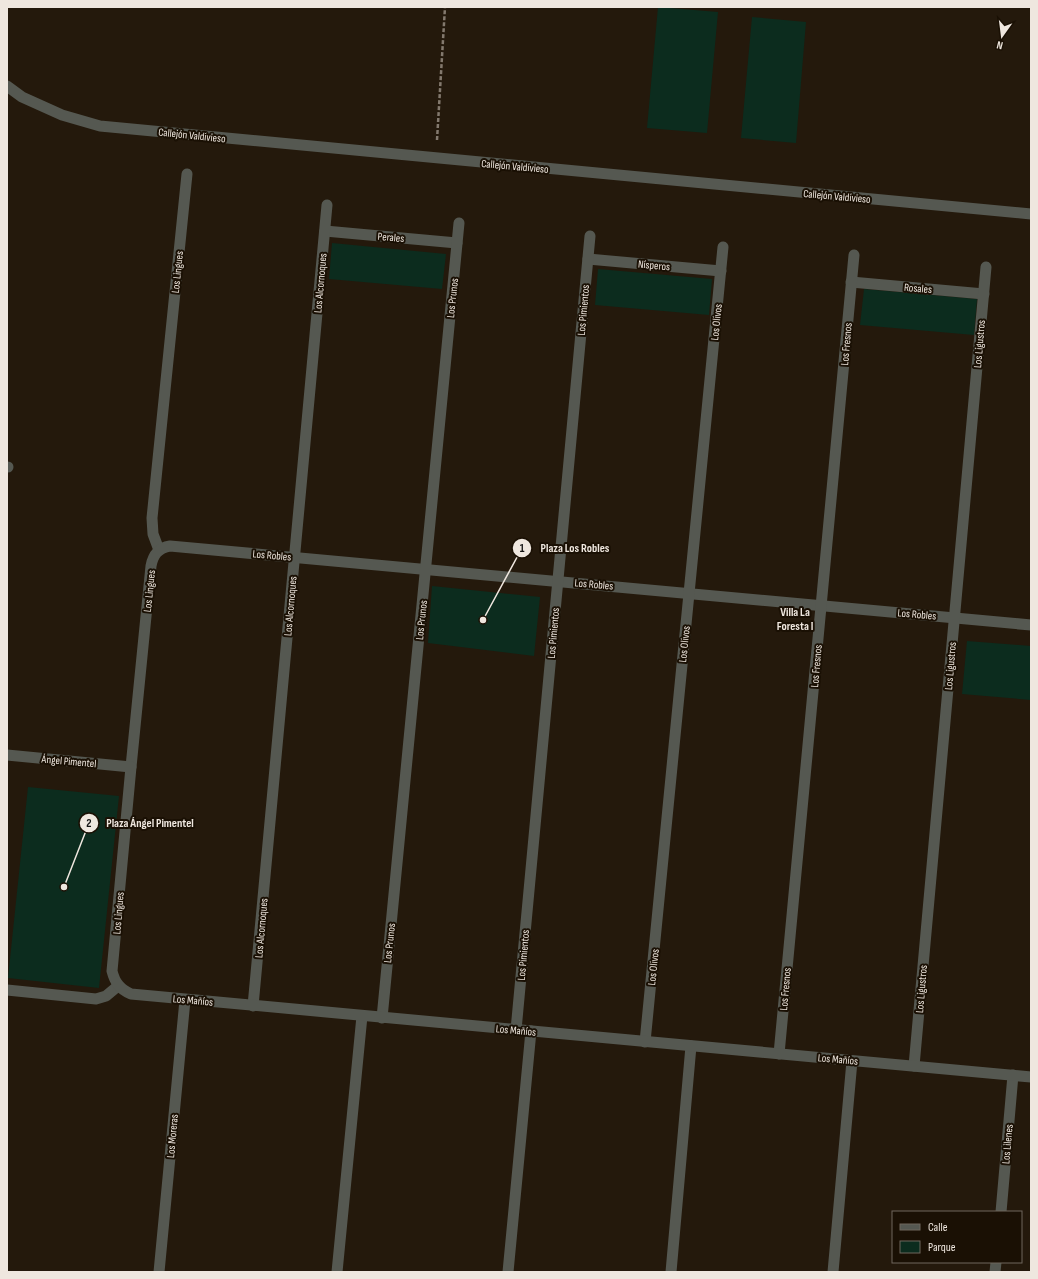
<svg xmlns="http://www.w3.org/2000/svg" width="1038" height="1279" font-family="'Sofia Sans Condensed',sans-serif">
<rect width="100%" height="100%" fill="#24190c"/>
<!-- green -->
<g fill="#0c2c1e">
<path d="M 658,7 L 718,12 L 707,133 L 647,128 Z"/>
<path d="M 752,17 L 806,22 L 796,143 L 741,138 Z"/>
<path d="M 332,243 L 446,254 L 442,289 L 329,279 Z"/>
<path d="M 598,269 L 712,279 L 709,315 L 595,305 Z"/>
<path d="M 864,289 L 977,299 L 974,335 L 860,325 Z"/>
<path d="M 432,586 L 540,597 L 534,656 L 428,643 Z"/>
<path d="M 967,641 L 1031,646 L 1031,700 L 962,694 Z"/>
<path d="M 28,787 L 119,796 L 99,988 L 8,978 Z"/>
</g>
<g fill="none" stroke-linecap="round" stroke-linejoin="round">
<!-- path -->
<path stroke="#83796e" stroke-width="2.5" stroke-dasharray="4 2" stroke-linecap="butt" d="M 437,140 L 445,7"/>
<!-- service -->
<path stroke="#555851" stroke-width="11" d="M 7,86 L 22,97 L 62,115 L 100,126 L 1031,214"/>
<!-- minor -->
<g stroke="#555851" stroke-width="11">
<path d="M 325,231 L 457,243"/>
<path d="M 588,259 L 721,271"/>
<path d="M 851,282 L 984,294"/>
<path d="M 7,467 L 8,467"/>
<path d="M 159,550 L 153,534 L 152,518 L 187,174"/>
<path d="M 131,767 L 151,566 C 153,555 158,548 170,546 L 1031,625"/>
<path d="M 7,990 L 96,999 L 106,996 L 118,986"/>
<path d="M 253,1006 L 327,205"/>
<path d="M 382,1018 L 459,223"/>
<path d="M 516,1030 L 590,236"/>
<path d="M 645,1042 L 723,247"/>
<path d="M 779,1054 L 854,255"/>
<path d="M 914,1066 L 986,267"/>
<path d="M 1001,1212 L 1013,1075"/>
<path d="M 159,1272 L 185,1000"/>
<path d="M 337,1272 L 362,1016"/>
<path d="M 508,1272 L 531,1031"/>
<path d="M 671,1272 L 691,1046"/>
<path d="M 833,1272 L 852,1061"/>
<path d="M 995,1272 L 996,1262"/>
</g>
<!-- tertiary -->
<path stroke="#555851" stroke-width="11" d="M 7,755 L 131,767 L 112,971 C 115,983 120,989 131,994 L 1031,1077"/>
</g>
<g text-anchor="middle" stroke-width="4" stroke-linejoin="round" paint-order="stroke">
<!-- street labels -->
<g font-size="11" fill="#efe7df" stroke="#1a1004">
<text transform="translate(192 135) rotate(6)" y="4">Callejón Valdivieso</text>
<text transform="translate(515 166) rotate(5)" y="4">Callejón Valdivieso</text>
<text transform="translate(837 196) rotate(5)" y="4">Callejón Valdivieso</text>
<text transform="translate(391 237) rotate(5)" y="4">Perales</text>
<text transform="translate(654 265) rotate(5)" y="4">Nísperos</text>
<text transform="translate(177 272) rotate(-84)" y="4">Los Lingues</text>
<text transform="translate(320 283) rotate(-85)" y="4">Los Alcornoques</text>
<text transform="translate(918 288) rotate(5)" y="4">Rosales</text>
<text transform="translate(452 298) rotate(-84)" y="4">Los Prunos</text>
<text transform="translate(583 310) rotate(-85)" y="4">Los Pimientos</text>
<text transform="translate(716 322) rotate(-84)" y="4">Los Olivos</text>
<text transform="translate(846 344) rotate(-85)" y="4">Los Fresnos</text>
<text transform="translate(979 344) rotate(-85)" y="4">Los Ligustros</text>
<text transform="translate(272 555) rotate(5)" y="4">Los Robles</text>
<text transform="translate(594 584) rotate(5)" y="4">Los Robles</text>
<text transform="translate(149 591) rotate(-84)" y="4">Los Lingues</text>
<text transform="translate(290 606) rotate(-85)" y="4">Los Alcornoques</text>
<text transform="translate(917 614) rotate(5)" y="4">Los Robles</text>
<text transform="translate(421 620) rotate(-84)" y="4">Los Prunos</text>
<text transform="translate(553 633) rotate(-85)" y="4">Los Pimientos</text>
<text transform="translate(684 644) rotate(-84)" y="4">Los Olivos</text>
<text transform="translate(816 666) rotate(-85)" y="4">Los Fresnos</text>
<text transform="translate(950 666) rotate(-85)" y="4">Los Ligustros</text>
<text transform="translate(69 761) rotate(5)" y="4">Ángel Pimentel</text>
<text transform="translate(118 913) rotate(-85)" y="4">Los Lingues</text>
<text transform="translate(261 928) rotate(-85)" y="4">Los Alcornoques</text>
<text transform="translate(389 943) rotate(-84)" y="4">Los Prunos</text>
<text transform="translate(523 955) rotate(-85)" y="4">Los Pimientos</text>
<text transform="translate(653 967) rotate(-84)" y="4">Los Olivos</text>
<text transform="translate(785 989) rotate(-85)" y="4">Los Fresnos</text>
<text transform="translate(921 989) rotate(-85)" y="4">Los Ligustros</text>
<text transform="translate(193 1000) rotate(5)" y="4">Los Mañíos</text>
<text transform="translate(516 1030) rotate(5)" y="4">Los Mañíos</text>
<text transform="translate(838 1059) rotate(5)" y="4">Los Mañíos</text>
<text transform="translate(172 1136) rotate(-85)" y="4">Los Moreras</text>
<text transform="translate(1007 1144) rotate(-85)" y="4">Los Lilenes</text>
</g>
<!-- neighbourhood labels -->
<g font-size="12" font-weight="bold" fill="#efe7df" stroke="#1a1004">
<text x="795" y="616">Villa La<tspan x="795" dy="14">Foresta I</tspan></text>
</g>
</g>
<!-- callouts -->
<path fill="none" stroke="#efe7df" stroke-width="1.5" d="M483 620L522 548M64 887L89 823"/>
<g fill="#efe7df" stroke="#1a1004" stroke-width="1.5">
<circle cx="483" cy="620" r="4"/>
<circle cx="64" cy="887" r="4"/>
<circle cx="522" cy="548" r="10"/>
<circle cx="89" cy="823" r="10"/>
</g>
<g font-size="12" text-anchor="middle" font-weight="bold" fill="#111">
<text x="522" y="552">1</text>
<text x="89" y="827">2</text>
</g>
<g font-size="12" text-anchor="middle" font-weight="bold" fill="#efe7df" stroke="#1a1004" stroke-width="4" stroke-linejoin="round" paint-order="stroke">
<text x="575" y="552">Plaza Los Robles</text>
<text x="150" y="827">Plaza Ángel Pimentel</text>
</g>
<!-- border -->
<rect width="1038" height="1279" fill="none" stroke="#efe7df" stroke-width="16"/>
<!-- legend -->
<rect x="892" y="1211" width="130" height="52" fill="#1a1004" stroke="#6f665c"/>
<rect x="900" y="1224" width="20" height="6" fill="#555851" stroke="#6f665c"/>
<text x="928" y="1231" font-size="12" fill="#efe7df">Calle</text>
<rect x="900" y="1241" width="20" height="12" fill="#0c2c1e" stroke="#6f665c"/>
<text x="928" y="1251" font-size="12" fill="#efe7df">Parque</text>
<!-- north arrow -->
<g transform="translate(1002 36) rotate(194)" stroke="#1a1004" stroke-width="3" paint-order="stroke">
<path d="M0-3L7 15L0 10L-7 15Z" fill="#efe7df"/>
<text y="-6" font-size="11" font-weight="bold" text-anchor="middle" fill="#efe7df">N</text>
</g>
</svg>
